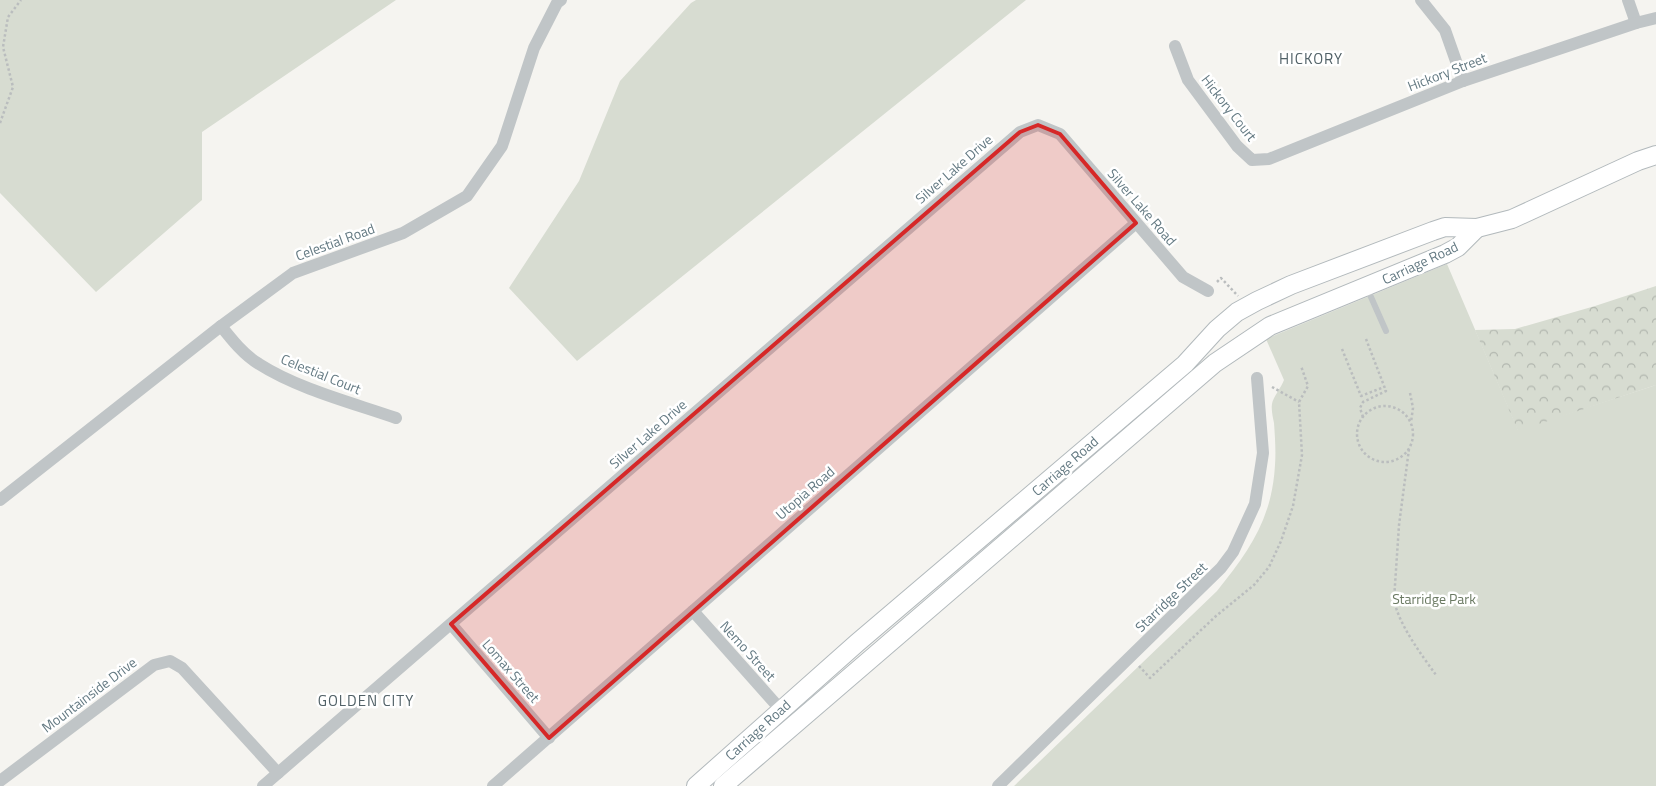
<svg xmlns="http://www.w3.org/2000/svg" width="1656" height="786" font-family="'Titillium Web',sans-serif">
<defs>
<pattern id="forest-crowns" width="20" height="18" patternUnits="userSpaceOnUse" patternTransform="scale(1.25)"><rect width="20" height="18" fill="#d7dcd1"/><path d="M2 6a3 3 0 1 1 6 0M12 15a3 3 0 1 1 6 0" fill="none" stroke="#b2b7af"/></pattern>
</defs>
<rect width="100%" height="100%" fill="#f5f4f0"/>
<!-- green -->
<g fill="#d7dcd1">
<path d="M 0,0 L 396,0 L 202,132 L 202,200 L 96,292 L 0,193 Z"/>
<path d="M 696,0 L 1026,0 L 577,361 L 509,288 L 579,181 L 620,81 L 691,3 Z"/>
<path d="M 1447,264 L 1518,430 L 1656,385 L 1656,786 L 1014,786 L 1217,591 C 1249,551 1272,519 1275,465 C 1276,451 1275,437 1274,423 C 1273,418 1271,410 1272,404 C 1273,397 1281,388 1284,380 L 1266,339 Z"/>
</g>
<!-- forest -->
<path fill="url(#forest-crowns)" d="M 1656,286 L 1656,385 L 1518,431 L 1475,330 L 1515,329 L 1595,306 Z"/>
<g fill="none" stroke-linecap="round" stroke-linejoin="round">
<defs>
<g id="secondary">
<path d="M 696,786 L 857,643 L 1185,364 L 1217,329 L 1237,312 L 1257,301 L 1291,285 L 1433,231 L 1445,227 L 1477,228 L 1512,219 L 1638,161 L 1656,155"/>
<path d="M 723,786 L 1215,363 L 1270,326 L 1445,254 L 1458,247 L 1477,228"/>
</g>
</defs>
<!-- secondary casing -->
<use href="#secondary" stroke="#b2b9bc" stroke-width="20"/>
<!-- path -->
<g stroke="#babdbe" stroke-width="2.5" stroke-dasharray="2.5 2.5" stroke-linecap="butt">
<path d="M 0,123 L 13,87 L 3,47 L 8,17 L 21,0"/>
<path d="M 1217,282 L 1221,278 L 1238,296"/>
<path d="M 1342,349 L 1361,396 L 1384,387"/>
<path d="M 1272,387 L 1299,402"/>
<path d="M 1410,393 L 1413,408 L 1411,422"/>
<circle cx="1385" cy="434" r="28"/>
<path d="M 1363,417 L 1360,408 L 1363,402 L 1386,391 L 1366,339"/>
<path d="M 1409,449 L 1399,525 L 1394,600 C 1399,625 1421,654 1436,675"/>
<path d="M 1139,666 L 1150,678 L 1216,616 L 1254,585 L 1269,567 L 1281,541 L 1293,506 L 1302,455 L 1299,402 L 1308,386 L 1301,366"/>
</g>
<!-- lane -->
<path stroke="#c0c5c7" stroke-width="6" d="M 1367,288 L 1386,331"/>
<!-- street -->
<g stroke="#c0c5c7" stroke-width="12">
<path d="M 1421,0 L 1445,30 L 1463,81"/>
<path d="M 1628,0 L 1636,23"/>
<path d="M 1175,46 L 1188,80 L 1237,146 L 1252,160 L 1269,159 L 1463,81 L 1636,23 L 1656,18"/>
<path d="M 221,326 C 232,340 244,355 259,364 C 298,389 353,403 396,418"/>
<path d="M 0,500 L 221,326 L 293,273 L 403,233 L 467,196 L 502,146 L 534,48 L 557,3 L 561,0"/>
<path d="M 693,611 L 781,710"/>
<path d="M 451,624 L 549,738"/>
<path d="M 0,781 L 154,665 L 170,661 L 182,668 L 278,773"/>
<path d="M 263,786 L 1020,132 L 1038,125 L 1060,134 L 1183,277 L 1208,291"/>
<path d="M 493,786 L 1136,223"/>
<path d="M 998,786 L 1221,568 L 1233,552 L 1255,504 L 1263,453 L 1257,378"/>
</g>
<!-- secondary -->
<use href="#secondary" stroke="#fff" stroke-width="18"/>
</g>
<!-- marked area -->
<path fill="#d62828" fill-opacity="0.2" stroke="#d62828" stroke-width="4" stroke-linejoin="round" d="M 1038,125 L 1060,134 L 1136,223 L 549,738 L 451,624 L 1020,132 Z"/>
<g text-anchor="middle" stroke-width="5" stroke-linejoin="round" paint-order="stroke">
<!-- street labels -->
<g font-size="14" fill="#637982" stroke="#fff">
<text transform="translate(1447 72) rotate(-21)" y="5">Hickory Street</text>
<text transform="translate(1229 108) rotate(52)" y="5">Hickory Court</text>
<text transform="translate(954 169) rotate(-41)" y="5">Silver Lake Drive</text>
<text transform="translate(1142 207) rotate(49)" y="5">Silver Lake Road</text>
<text transform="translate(335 242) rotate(-20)" y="5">Celestial Road</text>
<text transform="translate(1420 263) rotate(-25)" y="5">Carriage Road</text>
<text transform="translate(321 374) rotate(22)" y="5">Celestial Court</text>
<text transform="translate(648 434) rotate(-41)" y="5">Silver Lake Drive</text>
<text transform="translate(1065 466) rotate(-41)" y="5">Carriage Road</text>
<text transform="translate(805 493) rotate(-41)" y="5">Utopia Road</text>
<text transform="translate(1171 597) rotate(-44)" y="5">Starridge Street</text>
<text transform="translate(748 651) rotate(48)" y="5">Nemo Street</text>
<text transform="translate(511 671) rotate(49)" y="5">Lomax Street</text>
<text transform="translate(89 695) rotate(-37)" y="5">Mountainside Drive</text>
<text transform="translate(758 730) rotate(-42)" y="5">Carriage Road</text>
</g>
<!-- park labels -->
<g font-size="14" fill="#6a7962" stroke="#fff">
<text x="1434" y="604">Starridge Park</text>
</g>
<!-- neighbourhood labels -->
<g font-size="15" letter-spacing="1" fill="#516167" stroke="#fff">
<text x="1311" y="64">HICKORY</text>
<text x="366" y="706">GOLDEN CITY</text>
</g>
</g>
</svg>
